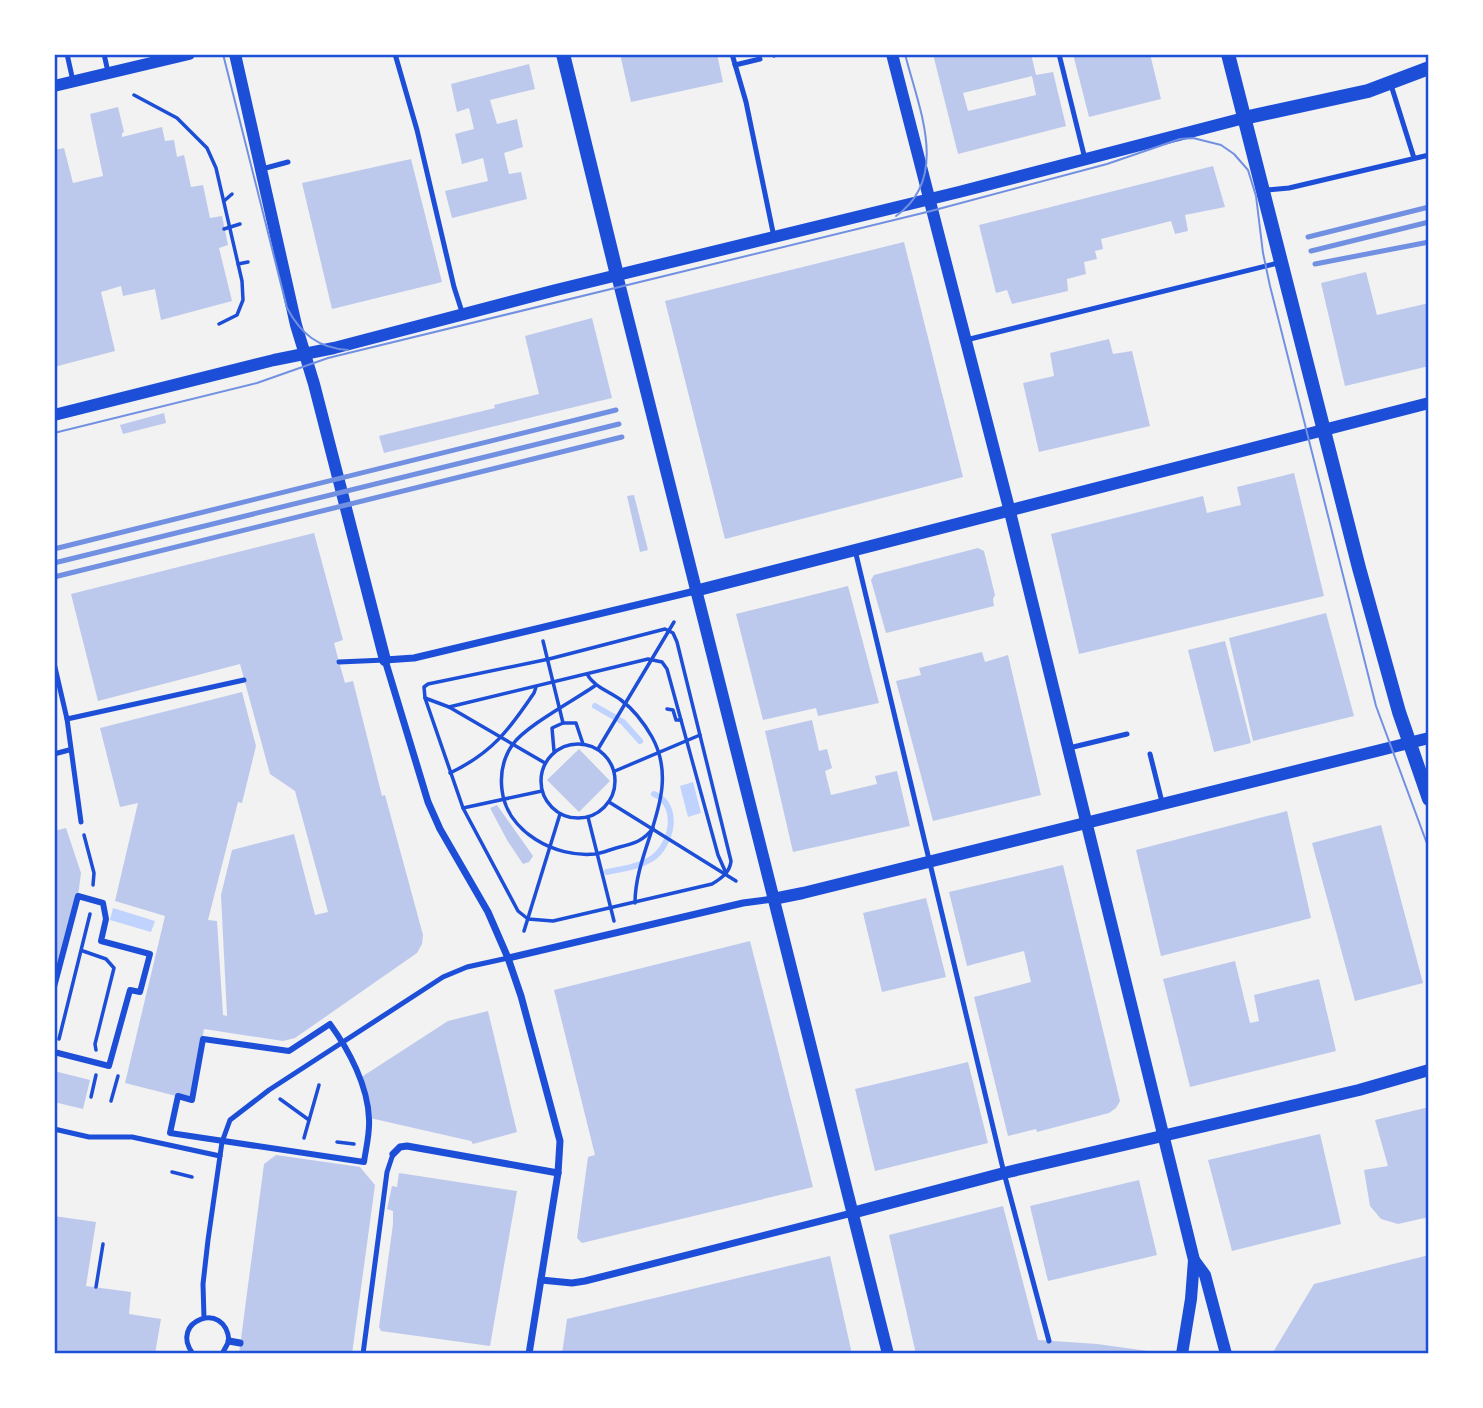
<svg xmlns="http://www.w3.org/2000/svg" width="1483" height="1408" font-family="Roboto,sans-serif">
<rect width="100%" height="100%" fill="#f2f2f2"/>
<!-- water -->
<g fill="#bfd3fe">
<path d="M 693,782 L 701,813 L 688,817 L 680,786 Z"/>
<path d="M 113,908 L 155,921 L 151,932 L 110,920 Z"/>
</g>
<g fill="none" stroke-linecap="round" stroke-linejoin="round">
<!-- stream -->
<g stroke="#bfd3fe" stroke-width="6">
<path d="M 595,706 L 623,722 L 640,741"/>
<path d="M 607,872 C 622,869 638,867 651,859 C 672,846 681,805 654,794"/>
</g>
</g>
<!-- building -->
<g fill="#bdc9ec" fill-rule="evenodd">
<path d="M 620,54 L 717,54 L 723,82 L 631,102 Z"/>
<path d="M 933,54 L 1031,54 L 1036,75 L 1053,72 L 1066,126 L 958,154 ZM 1032,76 L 1036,95 L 968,111 L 963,93 Z"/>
<path d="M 1073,54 L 1150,54 L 1161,99 L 1089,117 Z"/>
<path d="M 529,64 L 535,89 L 490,100 L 497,124 L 517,119 L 523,147 L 504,153 L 509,174 L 521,172 L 527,199 L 452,218 L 445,191 L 488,181 L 483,158 L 462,164 L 455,134 L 474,129 L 469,108 L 457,112 L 451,84 Z"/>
<path d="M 118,107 L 124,132 L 122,133 L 122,137 L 162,127 L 165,141 L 174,140 L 177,157 L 184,155 L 191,187 L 203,185 L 210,218 L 222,216 L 228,245 L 219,248 L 232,301 L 161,320 L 155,289 L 123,296 L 121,286 L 101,292 L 115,351 L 54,367 L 54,150 L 64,148 L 73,183 L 103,176 L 90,114 Z"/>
<path d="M 411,159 L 442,282 L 332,309 L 302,183 Z"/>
<path d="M 1213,166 L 1225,207 L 1185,215 L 1188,231 L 1175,234 L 1171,221 L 1101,239 L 1103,249 L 1095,251 L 1097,259 L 1084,262 L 1086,274 L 1067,279 L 1068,291 L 1012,304 L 1007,290 L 996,293 L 979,225 Z"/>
<path d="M 904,242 L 963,477 L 725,539 L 665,301 Z"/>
<path d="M 1366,272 L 1377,315 L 1429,303 L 1429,366 L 1345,386 L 1321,283 Z"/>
<path d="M 592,318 L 612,398 L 384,453 L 379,436 L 495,408 L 494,405 L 539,394 L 525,336 Z"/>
<path d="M 1109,339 L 1113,354 L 1132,351 L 1150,426 L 1039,452 L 1023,383 L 1054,376 L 1050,353 Z"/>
<path d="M 164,413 L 166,423 L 123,434 L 120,425 Z"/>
<path d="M 1294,473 L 1324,596 L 1079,654 L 1051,534 L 1203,496 L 1207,513 L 1241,505 L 1237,487 Z"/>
<path d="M 634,495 L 648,550 L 640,552 L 627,496 Z"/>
<path d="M 314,533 L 343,640 L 334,643 L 339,662 L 345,683 L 353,681 L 382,796 L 385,795 L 423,935 L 422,944 L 417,953 L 295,1038 L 283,1041 L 204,1029 L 192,1100 L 125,1083 L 165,916 L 115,901 L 138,803 L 120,807 L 100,728 L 242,692 L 256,746 L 242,803 L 238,802 L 208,920 L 217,921 L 223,1015 L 227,1016 L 221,895 L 232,850 L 294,834 L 315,915 L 328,912 L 295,791 L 270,774 L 240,664 L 98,701 L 71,594 Z"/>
<path d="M 978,548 L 984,551 L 995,595 L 993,599 L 994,606 L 886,633 L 871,580 L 874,575 Z"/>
<path d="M 848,586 L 879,703 L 818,716 L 816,708 L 763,720 L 736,614 Z"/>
<path d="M 1326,613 L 1354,716 L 1253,741 L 1229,638 Z"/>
<path d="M 1225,641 L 1251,743 L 1214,752 L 1188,650 Z"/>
<path d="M 982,652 L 985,662 L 1008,655 L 1041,795 L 933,821 L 896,681 L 921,675 L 919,668 Z"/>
<path d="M 812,720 L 819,751 L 827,749 L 832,768 L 825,771 L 831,795 L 877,784 L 875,776 L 897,771 L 910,826 L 793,852 L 765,731 Z"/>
<path d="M 579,749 L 610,781 L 579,812 L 547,780 Z"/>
<path d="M 497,805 L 533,856 L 529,862 L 523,864 L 507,840 L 490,808 Z"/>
<path d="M 1287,811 L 1311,918 L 1161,956 L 1136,850 Z"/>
<path d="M 1381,825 L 1423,983 L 1355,1001 L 1312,843 Z"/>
<path d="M 66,828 L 81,873 L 78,896 L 54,984 L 54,831 Z"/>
<path d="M 1063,865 L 1120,1101 L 1116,1108 L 1109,1113 L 1037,1132 L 1036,1129 L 1008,1136 L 974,997 L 1031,982 L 1024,951 L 967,966 L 949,892 Z"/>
<path d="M 926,898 L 946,977 L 882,992 L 863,913 Z"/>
<path d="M 750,941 L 813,1187 L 582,1243 L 577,1238 L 588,1157 L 595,1155 L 554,990 Z"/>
<path d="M 1235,961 L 1250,1023 L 1259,1021 L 1254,995 L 1319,979 L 1336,1051 L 1190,1087 L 1163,979 Z"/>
<path d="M 488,1011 L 517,1132 L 473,1144 L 471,1141 L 370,1118 L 360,1078 L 448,1021 Z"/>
<path d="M 968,1062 L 988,1143 L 875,1171 L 855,1089 Z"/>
<path d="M 54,1071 L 90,1080 L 83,1109 L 54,1102 Z"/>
<path d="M 1429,1107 L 1429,1217 L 1398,1224 L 1381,1219 L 1370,1206 L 1364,1170 L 1388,1166 L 1375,1120 Z"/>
<path d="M 1320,1134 L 1341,1224 L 1232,1251 L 1208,1160 Z"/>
<path d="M 276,1155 L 360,1167 L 375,1185 L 352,1354 L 239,1354 L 264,1164 Z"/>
<path d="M 399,1173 L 517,1191 L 490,1346 L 381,1331 L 379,1327 L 393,1224 L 393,1211 L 387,1209 L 392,1186 L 397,1187 Z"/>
<path d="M 1139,1180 L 1157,1255 L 1048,1281 L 1030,1206 Z"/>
<path d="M 1003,1206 L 1038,1340 L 1097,1344 L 1148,1351 L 1148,1354 L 916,1354 L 889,1235 Z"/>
<path d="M 54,1216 L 96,1222 L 86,1286 L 131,1292 L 129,1314 L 161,1319 L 155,1354 L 54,1354 Z"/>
<path d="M 1429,1255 L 1429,1354 L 1272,1354 L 1314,1284 Z"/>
<path d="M 830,1256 L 852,1354 L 562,1354 L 567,1319 Z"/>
</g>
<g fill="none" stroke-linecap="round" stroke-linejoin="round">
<!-- path -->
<g stroke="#1d4ed8" stroke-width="3.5">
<path d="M 134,95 L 177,118 L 207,148 L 216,168 L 242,281 L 243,300 L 237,315 L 219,324"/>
<path d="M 224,201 L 232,194"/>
<path d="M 224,229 L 240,224"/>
<path d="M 238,264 L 248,262"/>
<path d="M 665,629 L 673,633 L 677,642 L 731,861 C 730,872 722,878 712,884 L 553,921 L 528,919 L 518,911 L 463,808 L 425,698 L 424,687 L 428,684 L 549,659 Z"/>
<path d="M 543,641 L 563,723"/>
<path d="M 587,674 C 594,687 609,691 621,700 C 633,709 644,723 652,737 C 683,793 635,846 635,903"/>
<path d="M 596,685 C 575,700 527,725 513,744 C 503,758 500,774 502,790 C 507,832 555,858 595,854 C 602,853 609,850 616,848 C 632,844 643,842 653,828"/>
<path d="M 425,698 L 449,707 L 545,763"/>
<path d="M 449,707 L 648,659 L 662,662 L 667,669 L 718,855 L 726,873"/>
<path d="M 667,709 L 673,710 L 676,720 L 681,720"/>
<circle cx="578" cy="781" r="37"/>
<path d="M 598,749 L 674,622"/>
<path d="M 554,751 L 552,728 L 563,723 L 576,723 L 583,744"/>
<path d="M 615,771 L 700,735"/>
<path d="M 450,773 C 492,753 509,730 534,693 L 536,687"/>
<path d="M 609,802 L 736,881"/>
<path d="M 463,808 L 542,791"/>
<path d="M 588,817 L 614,921"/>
<path d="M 84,835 L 94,873 L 93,885"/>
<path d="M 524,931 L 560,814"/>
<path d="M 83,951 L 106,959 L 114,968 L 95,1044 L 96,1050"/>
<path d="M 59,1039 L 90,914"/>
<path d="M 91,1097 L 96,1075"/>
<path d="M 280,1099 L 309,1120"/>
<path d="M 111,1101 L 118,1076"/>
<path d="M 304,1138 L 319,1085"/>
<path d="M 337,1142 L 354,1144"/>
<path d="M 172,1172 L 192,1177"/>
<path d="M 96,1287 L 103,1244"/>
</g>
<!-- service -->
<g stroke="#1d4ed8" stroke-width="5">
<path d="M 67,54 L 73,81"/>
<path d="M 104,54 L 108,72"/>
<path d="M 395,54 L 417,130 L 454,287 L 463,315"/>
<path d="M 732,54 L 746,102 L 774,237"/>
<path d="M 1059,54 L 1085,159"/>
<path d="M 774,55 L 775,54"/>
<path d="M 735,65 L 760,59"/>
<path d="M 1391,85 L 1414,158"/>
<path d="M 262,169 L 288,162"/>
<path d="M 1266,190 L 1289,188 L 1429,155"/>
<path d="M 966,340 L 1278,263"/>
<path d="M 855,550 L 1004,1173 L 1049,1341"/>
<path d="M 339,662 L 385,660"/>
<path d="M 54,663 L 67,719 L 81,822"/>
<path d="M 67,719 L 244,680"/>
<path d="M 1069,748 L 1127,734"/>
<path d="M 54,754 L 69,750"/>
<path d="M 1150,754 L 1162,802"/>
<path d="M 54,1129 L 89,1137 L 132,1137 L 220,1156"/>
<path d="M 204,1318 L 203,1284 L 208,1240 L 222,1142 L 230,1120 L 269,1090 L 443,977 L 467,967 L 508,958"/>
<path d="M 193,1354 C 168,1321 226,1299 229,1341 L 222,1354"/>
<path d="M 363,1354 L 387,1172 L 393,1154"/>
</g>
<!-- pedestrian -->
<g stroke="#1d4ed8" stroke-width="6">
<path d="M 54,987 L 78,896 L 103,903 L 106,919 L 101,941 L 150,954 L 140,992 L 130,990 L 109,1066 L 54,1052"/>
<path d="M 330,1024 C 349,1050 368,1086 369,1119 C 370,1133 366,1148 364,1162 L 170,1133 L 178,1096 L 192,1100 L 203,1039 L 289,1051 Z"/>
</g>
<!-- minor -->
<g stroke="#1d4ed8" stroke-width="7">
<path d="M 508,958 L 743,903 L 773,899"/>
<path d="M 393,1154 L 400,1147 L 407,1146 L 558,1173"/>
<path d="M 541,1280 L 572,1283 L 585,1281 L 852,1213"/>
<path d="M 229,1341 L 240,1343"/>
<path d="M 529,1354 L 558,1173 L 560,1141 L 521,996 L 508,958 L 488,912 L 440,829 L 428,802 L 385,660 L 414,658 L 695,591"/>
</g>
<!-- tertiary -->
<g stroke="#1d4ed8" stroke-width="12">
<path d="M 235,54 L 296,325 L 314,384 L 385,660"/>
<path d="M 892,54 L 1010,512 L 1194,1260 L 1191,1299 L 1182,1354"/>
<path d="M 54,86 L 189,54"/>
<path d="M 617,275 L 888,1354"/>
<path d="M 54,415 L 274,360 L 334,348 L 556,290 L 959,192 L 1244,118"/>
<path d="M 695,591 L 1429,403"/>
<path d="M 773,899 L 803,893 L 1429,738"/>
<path d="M 852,1213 L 1004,1173 L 1359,1090 L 1429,1070"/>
<path d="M 1194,1260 L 1205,1275 L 1226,1354"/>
</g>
<!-- secondary -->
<g stroke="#1d4ed8" stroke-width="14">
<path d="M 563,54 L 617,275"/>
<path d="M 1228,54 L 1359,568 L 1399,712 L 1429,799"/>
<path d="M 1244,118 L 1368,91 L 1429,68"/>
</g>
<!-- tram -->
<g stroke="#7290e2" stroke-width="2">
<path d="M 223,54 L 287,308 C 301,334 318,348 348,350"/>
<path d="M 896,216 C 951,178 918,106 905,54"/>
<path d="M 54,433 L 257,383 L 328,358 L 931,211 L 1107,164 L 1180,139 L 1193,138 L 1221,145 L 1234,154 L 1248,170 L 1256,196 L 1263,253 L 1270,286 L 1376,706 L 1429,849"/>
</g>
<!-- rail -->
<g stroke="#7290e2" stroke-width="5">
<path d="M 1308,237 L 1429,207"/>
<path d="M 1311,251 L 1429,222"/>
<path d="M 1315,264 L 1429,242"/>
<path d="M 54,549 L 616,410"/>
<path d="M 54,563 L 619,424"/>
<path d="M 54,577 L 622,437"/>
</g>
</g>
<!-- border -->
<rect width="1483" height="1408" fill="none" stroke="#ffffff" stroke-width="112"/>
<rect x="56" y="56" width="1371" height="1296" fill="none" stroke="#1d4ed8" stroke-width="2.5"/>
</svg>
